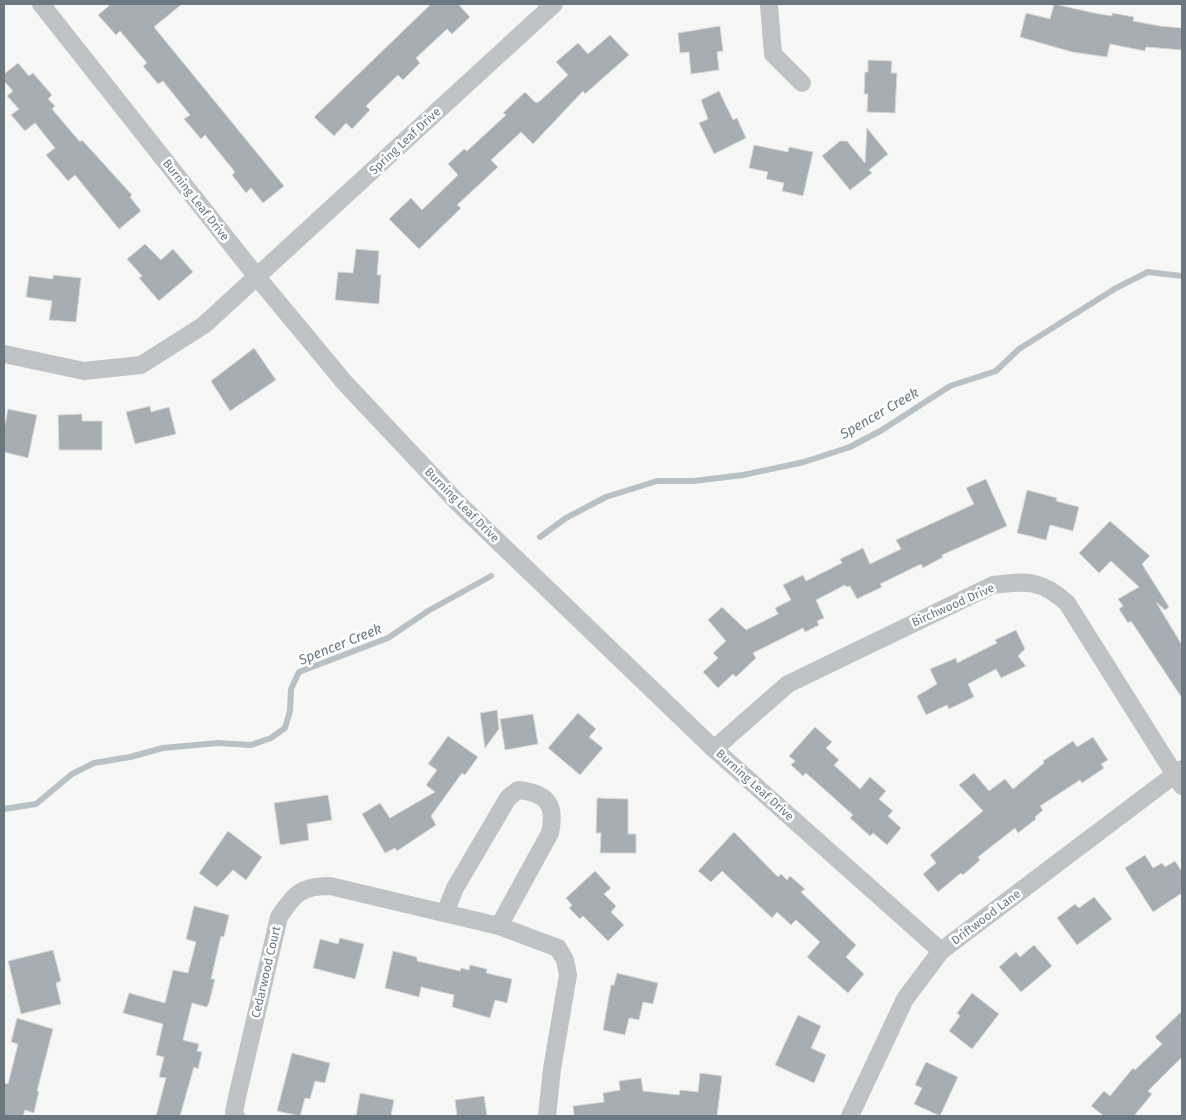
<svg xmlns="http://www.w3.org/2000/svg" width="1186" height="1120" font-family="'Fira Sans',sans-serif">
<rect width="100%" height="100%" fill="#f7f7f5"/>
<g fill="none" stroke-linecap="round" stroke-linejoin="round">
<!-- stream -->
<g stroke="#b8c2c6" stroke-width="6">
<path d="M 540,537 L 566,518 L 606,497 L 657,481 L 694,481 L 743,475 L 804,462 L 850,447 L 882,430 L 950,386 L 996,371 L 1019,349 L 1116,288 L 1148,272 L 1182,276"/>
<path d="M 4,809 L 36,804 L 72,774 L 94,763 L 130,757 L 163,748 L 218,743 L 251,745 L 271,738 L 285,728 L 290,711 L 291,689 L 299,672 L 388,638 L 428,611 L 491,576"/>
</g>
</g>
<!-- building -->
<g fill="#a7aeb3" stroke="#d9d9d7">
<path d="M 111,4 L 182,4 L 154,27 L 284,186 L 263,203 L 251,188 L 246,193 L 232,175 L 235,172 L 205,135 L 201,139 L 184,119 L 190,115 L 163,81 L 158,84 L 143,66 L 147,63 L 120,31 L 116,35 L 98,15 Z"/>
<path d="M 431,4 L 458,4 L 470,17 L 452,34 L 447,29 L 416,58 L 420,63 L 403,80 L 398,75 L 366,106 L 370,110 L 352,129 L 346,123 L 334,136 L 314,117 Z"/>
<path d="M 1054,4 L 1094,13 L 1112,16 L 1112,13 L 1134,17 L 1133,21 L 1160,26 L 1182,28 L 1182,50 L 1146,47 L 1145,51 L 1110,44 L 1107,57 L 1072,52 L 1020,37 L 1026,13 L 1050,19 Z"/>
<path d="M 720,26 L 723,51 L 717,52 L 719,70 L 691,74 L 689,52 L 680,53 L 678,33 Z"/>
<path d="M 610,35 L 629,55 L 585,94 L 583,91 L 533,144 L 521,132 L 491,160 L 498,167 L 457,205 L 461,208 L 419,249 L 389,219 L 411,198 L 422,210 L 458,175 L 448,164 L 464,149 L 467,151 L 506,115 L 503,113 L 525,92 L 536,103 L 540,101 L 568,75 L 556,62 L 578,43 L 588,54 Z"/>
<path d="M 868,60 L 892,61 L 891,73 L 897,73 L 895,113 L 867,112 L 868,94 L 864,94 L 865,72 L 868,72 Z"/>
<path d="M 18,63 L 29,76 L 33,73 L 52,95 L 48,99 L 55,106 L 52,109 L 80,142 L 82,140 L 132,195 L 130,197 L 141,211 L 119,229 L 75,175 L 68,181 L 46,155 L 55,148 L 35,123 L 25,131 L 11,115 L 19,109 L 7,96 L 13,91 L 4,81 L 4,74 Z"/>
<path d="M 719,91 L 733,120 L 737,118 L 746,138 L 714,154 L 699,123 L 708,119 L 701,100 Z"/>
<path d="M 867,128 L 888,154 L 869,170 L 872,173 L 850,190 L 822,156 L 840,141 L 847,141 L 865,163 Z"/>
<path d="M 754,145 L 788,152 L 789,147 L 813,152 L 803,196 L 782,191 L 784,183 L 766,179 L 768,172 L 749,168 Z"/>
<path d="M 145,244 L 161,260 L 173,249 L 193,272 L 159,301 L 139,278 L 142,276 L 127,259 Z"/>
<path d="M 356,249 L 379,251 L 377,275 L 381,275 L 379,304 L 335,300 L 338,272 L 353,273 Z"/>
<path d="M 53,275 L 81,278 L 76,322 L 49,320 L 52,301 L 26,297 L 29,276 L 53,279 Z"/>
<path d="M 254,348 L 276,380 L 230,411 L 211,381 Z"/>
<path d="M 150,406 L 151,412 L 169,407 L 176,434 L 135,444 L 126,412 Z"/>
<path d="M 8,409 L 37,415 L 28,458 L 4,452 L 4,430 Z"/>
<path d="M 82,414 L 82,421 L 102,421 L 102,450 L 59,450 L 58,415 Z"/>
<path d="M 986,479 L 1007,526 L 942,555 L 943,557 L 923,568 L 921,564 L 880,584 L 882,587 L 857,599 L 850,586 L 846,587 L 845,585 L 816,600 L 824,618 L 817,621 L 819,625 L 805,632 L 803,628 L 753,653 L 756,658 L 736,677 L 733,674 L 718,688 L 703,672 L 718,658 L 713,653 L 726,641 L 708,620 L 722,607 L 746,630 L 778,614 L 775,608 L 791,600 L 783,585 L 803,575 L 806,581 L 842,563 L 840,559 L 863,548 L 870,564 L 901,549 L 896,540 L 974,504 L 966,488 Z"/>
<path d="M 1027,490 L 1057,498 L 1056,501 L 1079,507 L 1073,531 L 1050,525 L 1046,540 L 1017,533 Z"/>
<path d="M 1110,521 L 1150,556 L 1142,564 L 1169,607 L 1165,610 L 1156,602 L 1182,645 L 1182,698 L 1131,621 L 1128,623 L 1119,609 L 1123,606 L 1118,599 L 1139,587 L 1111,561 L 1099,573 L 1079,553 Z"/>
<path d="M 1016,630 L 1025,649 L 1018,656 L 1026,666 L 1001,678 L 996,669 L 968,684 L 974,697 L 949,709 L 947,705 L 926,715 L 917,696 L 937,684 L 930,669 L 956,658 L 957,663 L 997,643 L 995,640 Z"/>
<path d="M 497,710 L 499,729 L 485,748 L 480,713 Z"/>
<path d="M 578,713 L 596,729 L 589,737 L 603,748 L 580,775 L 548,748 Z"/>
<path d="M 533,714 L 538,744 L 505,750 L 500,719 Z"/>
<path d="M 815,727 L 832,742 L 826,748 L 839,760 L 834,765 L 860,789 L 870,777 L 886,791 L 879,799 L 893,811 L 888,816 L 901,828 L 887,845 L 873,833 L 870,836 L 850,818 L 853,815 L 806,773 L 803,776 L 791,765 L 795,761 L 789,756 Z"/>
<path d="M 448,736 L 478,757 L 465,775 L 462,773 L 431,816 L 436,825 L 397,851 L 395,848 L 385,853 L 362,814 L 380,803 L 390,818 L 435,792 L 426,785 L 437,770 L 428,764 Z"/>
<path d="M 1093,737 L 1108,760 L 1101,764 L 1104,768 L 1082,783 L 1080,780 L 1040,806 L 1043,810 L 1035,817 L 1036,819 L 1018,833 L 1015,828 L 978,857 L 980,860 L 963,875 L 961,873 L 938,892 L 923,874 L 936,863 L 930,855 L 983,811 L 959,785 L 974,773 L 989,791 L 1005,779 L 1013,789 L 1044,763 L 1043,761 L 1073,741 L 1077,747 Z"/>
<path d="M 328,795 L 332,820 L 307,824 L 309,840 L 280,845 L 274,803 Z"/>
<path d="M 597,798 L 628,799 L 628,834 L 636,834 L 636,853 L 600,853 L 601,833 L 596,833 Z"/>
<path d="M 228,831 L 262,857 L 246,880 L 233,870 L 217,887 L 199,873 Z"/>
<path d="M 734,832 L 778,877 L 781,874 L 787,880 L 790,876 L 805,889 L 801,892 L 856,945 L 846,957 L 864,974 L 848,993 L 807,957 L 820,942 L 796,920 L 791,925 L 777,912 L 772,918 L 722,871 L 711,882 L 698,871 Z"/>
<path d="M 1145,855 L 1153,868 L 1162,863 L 1165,867 L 1175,861 L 1182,872 L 1182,893 L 1153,912 L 1125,868 Z"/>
<path d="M 595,871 L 611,888 L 604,894 L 616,906 L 611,912 L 624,925 L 608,941 L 583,916 L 580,919 L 569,908 L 572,905 L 566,898 Z"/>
<path d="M 1094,897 L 1112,919 L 1077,945 L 1057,918 L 1075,904 L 1079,908 Z"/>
<path d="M 194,906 L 229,915 L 224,937 L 221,936 L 211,979 L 215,979 L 209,1003 L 207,1007 L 192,1003 L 183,1040 L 199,1044 L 197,1051 L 202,1052 L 198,1069 L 194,1067 L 180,1116 L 156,1116 L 166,1078 L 159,1077 L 164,1057 L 156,1055 L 163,1024 L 123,1013 L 129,993 L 165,1003 L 173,970 L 188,973 L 196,942 L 186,939 Z"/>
<path d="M 340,938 L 364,944 L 355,979 L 313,968 L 320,939 L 338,944 Z"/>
<path d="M 1034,945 L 1052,966 L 1021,992 L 999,967 L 1016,952 L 1020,957 Z"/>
<path d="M 53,950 L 61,981 L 56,983 L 61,1004 L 21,1014 L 8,961 Z"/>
<path d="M 393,951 L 417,957 L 417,961 L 460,971 L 461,968 L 469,970 L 470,965 L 487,969 L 486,973 L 512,979 L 507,1003 L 495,1000 L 490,1018 L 452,1007 L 454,995 L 421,987 L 419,997 L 385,988 Z"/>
<path d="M 617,973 L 658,983 L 653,1004 L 643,1002 L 639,1020 L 629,1018 L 625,1035 L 603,1030 L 611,985 L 614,985 Z"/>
<path d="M 972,993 L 999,1014 L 972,1049 L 949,1031 L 960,1016 L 957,1013 Z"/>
<path d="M 1182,1011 L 1182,1057 L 1148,1091 L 1152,1094 L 1134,1116 L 1104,1116 L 1091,1106 L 1104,1091 L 1110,1096 L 1133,1068 L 1135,1070 L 1162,1044 L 1155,1037 Z"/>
<path d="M 798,1015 L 821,1026 L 811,1048 L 826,1055 L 814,1083 L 775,1065 Z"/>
<path d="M 17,1018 L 53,1029 L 37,1091 L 39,1091 L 34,1113 L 25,1110 L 23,1116 L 4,1116 L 4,1083 L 8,1084 L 18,1044 L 11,1042 Z"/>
<path d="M 292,1053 L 330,1063 L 325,1083 L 315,1081 L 310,1099 L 305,1098 L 300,1116 L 277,1111 Z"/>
<path d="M 926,1062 L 958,1077 L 940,1116 L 914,1104 L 922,1088 L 915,1085 Z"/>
<path d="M 700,1073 L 722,1076 L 717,1116 L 574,1116 L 573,1106 L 604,1102 L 603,1093 L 620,1090 L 619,1081 L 641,1078 L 643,1091 L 679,1095 L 680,1090 L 698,1092 Z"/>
<path d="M 360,1093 L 394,1100 L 391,1116 L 356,1116 Z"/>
<path d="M 484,1096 L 487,1116 L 457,1116 L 455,1100 Z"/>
</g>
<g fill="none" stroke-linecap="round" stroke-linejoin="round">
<!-- minor -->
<g stroke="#bfc3c6" stroke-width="18">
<path d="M 41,4 L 257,277 L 345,383 L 457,502 L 714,749 L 941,951"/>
<path d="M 769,4 L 773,54 L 802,83"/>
<path d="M 4,354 L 84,371 L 141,365 L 204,325 L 554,4"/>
<path d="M 714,749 L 788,684 L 993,585 C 1026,581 1041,579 1067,603 L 1182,786"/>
<path d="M 445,913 L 455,888 L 508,798 L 518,790 C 548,793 556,805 550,833 L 499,926"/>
<path d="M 236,1116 L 234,1112 L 238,1093 L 279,917 C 294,894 301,886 330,886 L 499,926 L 558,948 L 565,960 L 568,975 L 552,1069 L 547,1116"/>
<path d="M 850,1116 L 905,999 L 941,951 L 1182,769"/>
</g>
</g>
<g text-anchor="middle" stroke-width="5" stroke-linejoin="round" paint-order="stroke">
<!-- street labels -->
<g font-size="12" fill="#6b7882" stroke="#fff">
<text transform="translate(405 141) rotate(-43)" y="4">Spring Leaf Drive</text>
<text transform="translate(196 200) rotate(52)" y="4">Burning Leaf Drive</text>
<text transform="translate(462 505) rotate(45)" y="4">Burning Leaf Drive</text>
<text transform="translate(953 605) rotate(-24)" y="4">Birchwood Drive</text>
<text transform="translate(755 785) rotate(42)" y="4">Burning Leaf Drive</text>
<text transform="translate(986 917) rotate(-37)" y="4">Driftwood Lane</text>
<text transform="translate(266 972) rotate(-77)" y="4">Cedarwood Court</text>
</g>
<!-- water labels -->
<g font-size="14" font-style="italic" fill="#67777e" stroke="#fff">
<text transform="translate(879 413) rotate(-30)" y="5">Spencer Creek</text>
<text transform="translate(340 644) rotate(-22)" y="5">Spencer Creek</text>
</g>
</g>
<!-- border -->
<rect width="1186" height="1120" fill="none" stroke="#6b7882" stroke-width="10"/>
</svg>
